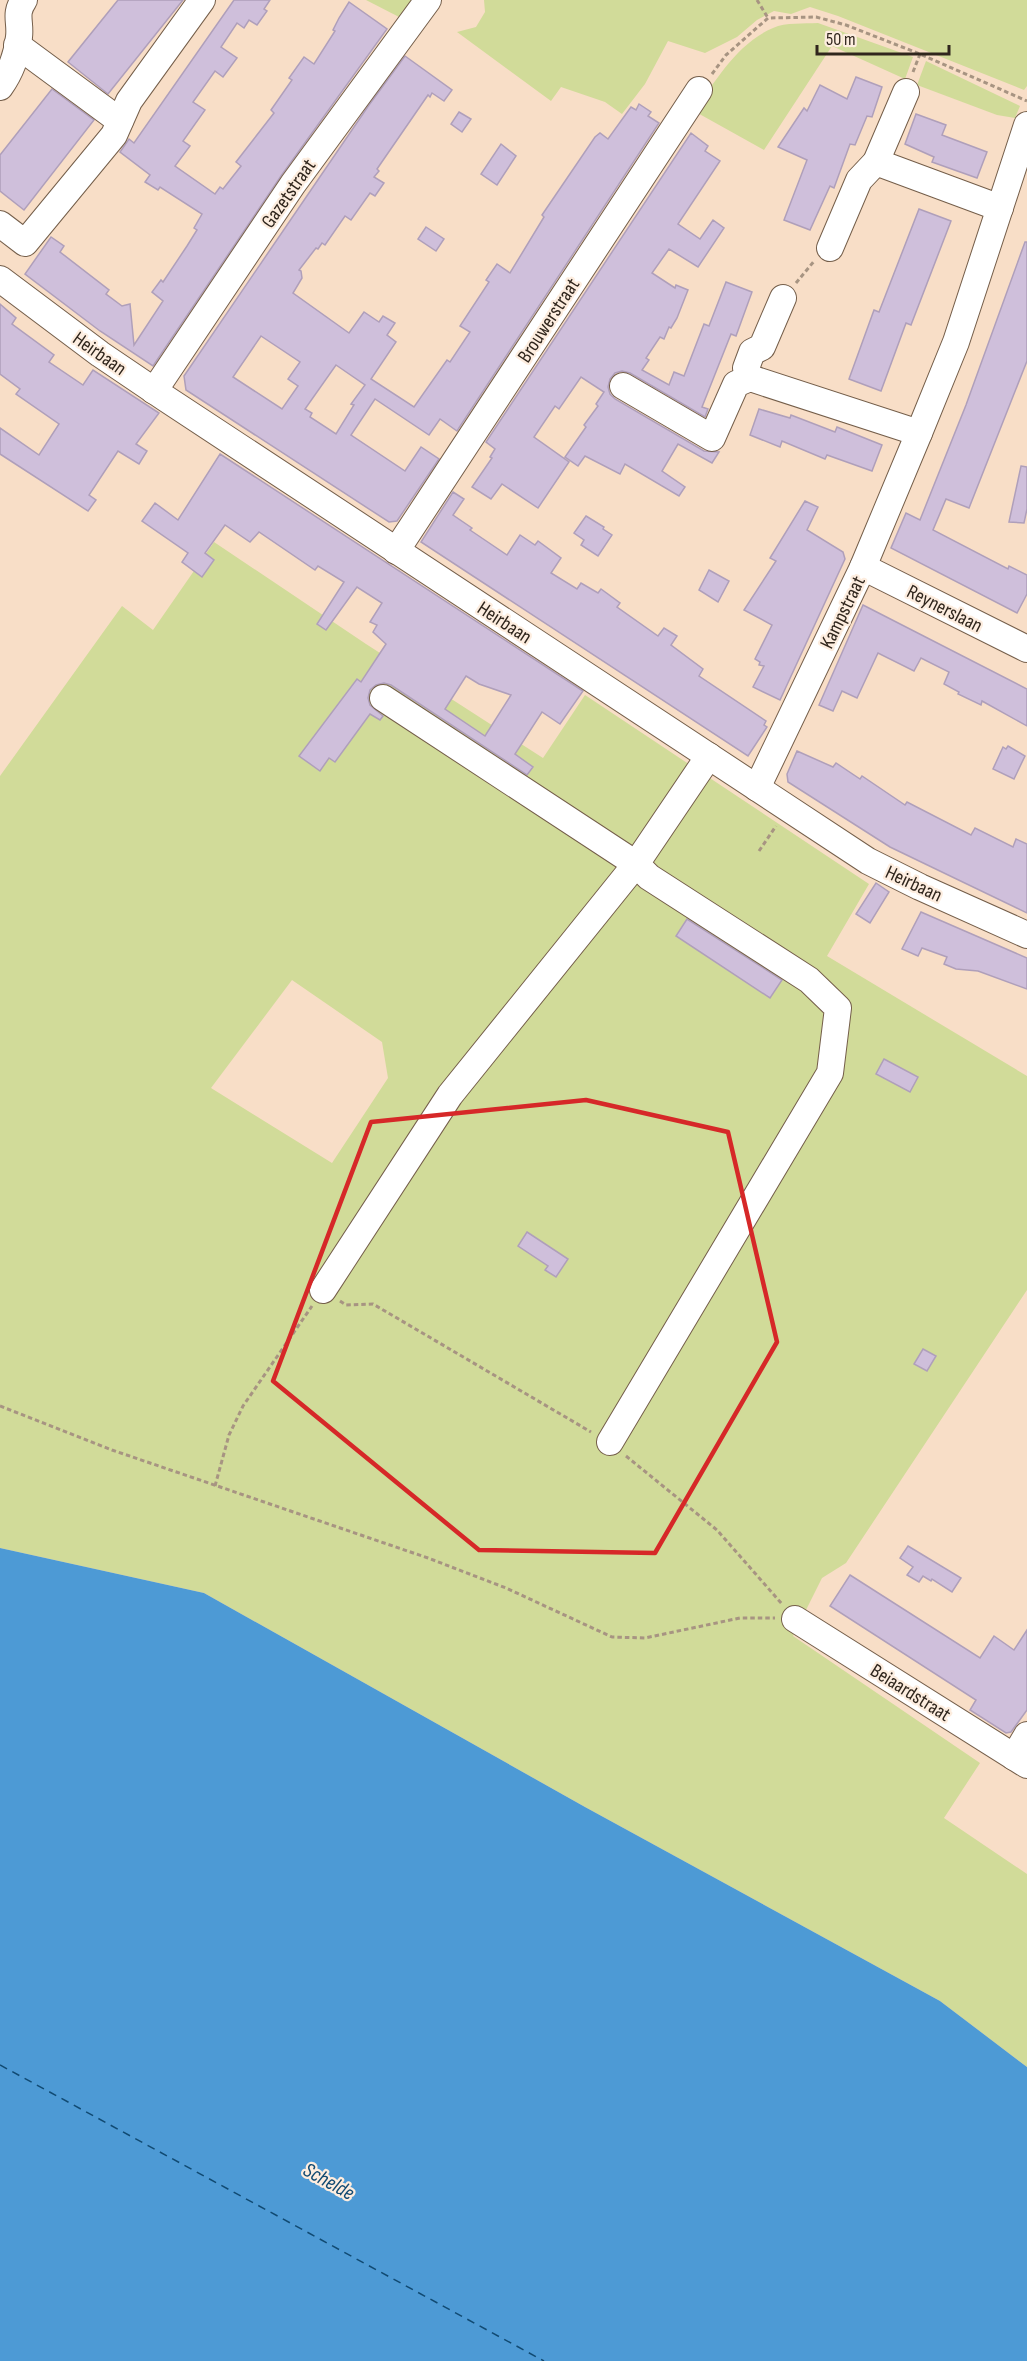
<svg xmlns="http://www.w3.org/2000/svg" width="1027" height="2361" font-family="'Sofia Sans Condensed',sans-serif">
<rect width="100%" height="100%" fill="#f8dec7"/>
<!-- green -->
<g fill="#d1db99" fill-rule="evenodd">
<path d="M 366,0 L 416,0 L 401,18 Z"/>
<path d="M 484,0 L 1027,0 L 1027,86 L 1024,90 L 838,16 L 810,7 L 791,14 L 774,11 L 757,20 L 737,37 L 705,53 L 668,41 L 645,84 L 622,114 L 605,102 L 561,87 L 551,101 L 457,32 L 476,27 L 485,12 Z"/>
<path d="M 818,23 L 913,57 L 905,79 L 832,46 L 764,150 L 694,111 C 715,82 737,43 773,28 C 786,22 804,24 818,23 Z"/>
<path d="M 926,61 L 1020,106 L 1015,118 L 997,115 L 917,85 Z"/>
<path d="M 214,542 L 366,644 L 543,758 L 585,695 L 869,884 L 827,956 L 1027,1076 L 1027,1290 L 846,1563 L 822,1578 L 793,1636 L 980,1763 L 944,1818 L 1027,1874 L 1027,2067 L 940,2001 L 585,1807 L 204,1593 L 0,1548 L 0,776 L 122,606 L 153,630 ZM 292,980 L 382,1042 L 388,1078 L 332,1163 L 211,1088 Z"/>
</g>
<!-- water -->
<path fill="#4d9ad5" d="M 0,1548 L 204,1593 L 585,1807 L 940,2001 L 1027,2067 L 1027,2361 L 0,2361 Z"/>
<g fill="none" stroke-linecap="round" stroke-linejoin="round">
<!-- ferry -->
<path stroke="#114a72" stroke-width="1.5" stroke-dasharray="8 6" stroke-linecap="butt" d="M 0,2065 L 544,2361"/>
</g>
<!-- building -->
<g fill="#cfbfdb" stroke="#af9fba" stroke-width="1.5" fill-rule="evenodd">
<path d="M 118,0 L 183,0 L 108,94 L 68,62 Z"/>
<path d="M 234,0 L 270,0 L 264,9 L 267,11 L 257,25 L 249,20 L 244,28 L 237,23 L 221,47 L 237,58 L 223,77 L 215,71 L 193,102 L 205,110 L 183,141 L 190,146 L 175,166 L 215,194 L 220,187 L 223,189 L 241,166 L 236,162 L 274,113 L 271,110 L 292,80 L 289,78 L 304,57 L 314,64 L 335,31 L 333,30 L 339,18 L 349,2 L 387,29 L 281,176 L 153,366 L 100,331 L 25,274 L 51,237 L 64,246 L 60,252 L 109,290 L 106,294 L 122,306 L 130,304 L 134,345 L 163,301 L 152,292 L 161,280 L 163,282 L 187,246 L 197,230 L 194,228 L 202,214 L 160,187 L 158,190 L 145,182 L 150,175 L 120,152 L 129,139 L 134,143 Z"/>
<path d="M 405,56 L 452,90 L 444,101 L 432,93 L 430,97 L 428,95 L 377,169 L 379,171 L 374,177 L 384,183 L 375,196 L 370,193 L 351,220 L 345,216 L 325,245 L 322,243 L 318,249 L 316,248 L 299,270 L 301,271 L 302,278 L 293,293 L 349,333 L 364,312 L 379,322 L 383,316 L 395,323 L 387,335 L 396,342 L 371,379 L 414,407 L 447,360 L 450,362 L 470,332 L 460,326 L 489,282 L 486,280 L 497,264 L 510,273 L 544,217 L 542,215 L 595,137 L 600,133 L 608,139 L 631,107 L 636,110 L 639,104 L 651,112 L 648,116 L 659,123 L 457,431 L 440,419 L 429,435 L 375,399 L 351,435 L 405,471 L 421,447 L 439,459 L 397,521 L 389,522 L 186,390 L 184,376 L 369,105 ZM 261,336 L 300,362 L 288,379 L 298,386 L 282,409 L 233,377 ZM 336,365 L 365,385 L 351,404 L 354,405 L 336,434 L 310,417 L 312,413 L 305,409 Z"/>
<path d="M 856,77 L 882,87 L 872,117 L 867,116 L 855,145 L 850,144 L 834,188 L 830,186 L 810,230 L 784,220 L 807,160 L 778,147 L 804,108 L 807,111 L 820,85 L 847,99 Z"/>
<path d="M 52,89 L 94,120 L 24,210 L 0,191 L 0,155 Z"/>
<path d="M 459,112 L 471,119 L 462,132 L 451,124 Z"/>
<path d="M 916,114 L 946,125 L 942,135 L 987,152 L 977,178 L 932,162 L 934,157 L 905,144 Z"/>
<path d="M 691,133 L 708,146 L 705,151 L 720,161 L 678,224 L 700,239 L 713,220 L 724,228 L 698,267 L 669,249 L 652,273 L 675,288 L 676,285 L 688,290 L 677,318 L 671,328 L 669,327 L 664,339 L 660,337 L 646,358 L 649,360 L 642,370 L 669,385 L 674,372 L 684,376 L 704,324 L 709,326 L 726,282 L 752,292 L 736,336 L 731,334 L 702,407 L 708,409 L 705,417 L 630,373 L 622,371 L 615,373 L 610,379 L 608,387 L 610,394 L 615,399 L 704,451 L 719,452 L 712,463 L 678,444 L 662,471 L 685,487 L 679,496 L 625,464 L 620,474 L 585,456 L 578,466 L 565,457 L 586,427 L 584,425 L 598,406 L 596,404 L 604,392 L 581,377 L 559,409 L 555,406 L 534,437 L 569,462 L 538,508 L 502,484 L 491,499 L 472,487 L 492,458 L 490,457 L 495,449 L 486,442 Z"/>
<path d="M 501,144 L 516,156 L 497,185 L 481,174 Z"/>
<path d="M 919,209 L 951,221 L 911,325 L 906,323 L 881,391 L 849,379 L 874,310 L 879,312 Z"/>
<path d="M 426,227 L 444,239 L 436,251 L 418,239 Z"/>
<path d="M 1025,242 L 1027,242 L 1027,361 L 969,508 L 946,499 L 933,530 L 1008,569 L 1009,566 L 1027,575 L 1027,594 L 1017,613 L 891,548 L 906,513 L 920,520 L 966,405 Z"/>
<path d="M 0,304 L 16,318 L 12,324 L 54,355 L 49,362 L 83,385 L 93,370 L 159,413 L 136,444 L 147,451 L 139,464 L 118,451 L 89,495 L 96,500 L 88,511 L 0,454 L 0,428 L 39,455 L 59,424 L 16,394 L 20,389 L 0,374 Z"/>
<path d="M 759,409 L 790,418 L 791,415 L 835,432 L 837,427 L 882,445 L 872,471 L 827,455 L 825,459 L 782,441 L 780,447 L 750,435 Z"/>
<path d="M 220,454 L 583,691 L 560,724 L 542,712 L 515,754 L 533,767 L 527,775 L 391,685 L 384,683 L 376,685 L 370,690 L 368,698 L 370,705 L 383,716 L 380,720 L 370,714 L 335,762 L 329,758 L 320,771 L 299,756 L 357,679 L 361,682 L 386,644 L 373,632 L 377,625 L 370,622 L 382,603 L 357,587 L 326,630 L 317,624 L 344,582 L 318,566 L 315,570 L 259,532 L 250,542 L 225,525 L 205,553 L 214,560 L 202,577 L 182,562 L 188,553 L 142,521 L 155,503 L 178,520 ZM 466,676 L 479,684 L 511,695 L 485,736 L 445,709 Z"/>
<path d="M 1021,466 L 1027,467 L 1027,509 L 1024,523 L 1009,522 Z"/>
<path d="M 453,492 L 464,499 L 453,515 L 472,528 L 470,530 L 507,555 L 520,535 L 535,545 L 538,541 L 561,558 L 551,573 L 577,589 L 581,583 L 598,593 L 601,589 L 620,603 L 617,607 L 658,636 L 664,628 L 677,636 L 671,645 L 703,669 L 699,676 L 766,721 L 764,725 L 767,727 L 748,756 L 421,542 Z"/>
<path d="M 805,501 L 818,507 L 807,530 L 843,552 L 845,559 L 780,700 L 753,687 L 764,666 L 759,665 L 760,662 L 755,659 L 772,625 L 744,610 L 776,561 L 770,558 Z"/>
<path d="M 586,516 L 604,527 L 603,529 L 612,535 L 598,556 L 581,545 L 584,540 L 574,533 Z"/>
<path d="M 709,570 L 729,581 L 718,602 L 699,590 Z"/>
<path d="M 863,605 L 1027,689 L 1027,726 L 982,701 L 981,705 L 958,694 L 959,692 L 944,684 L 949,672 L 921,658 L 914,671 L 878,653 L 857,698 L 842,691 L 833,711 L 819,705 Z"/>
<path d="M 1008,746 L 1025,756 L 1014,779 L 993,769 L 1003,747 L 1006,749 Z"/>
<path d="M 797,751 L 833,767 L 836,763 L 860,779 L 862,776 L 905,805 L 907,802 L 971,835 L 975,828 L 1013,847 L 1016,839 L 1027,844 L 1027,913 L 890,847 L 788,782 L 787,774 Z"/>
<path d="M 876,883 L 889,892 L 870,923 L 856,914 Z"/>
<path d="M 921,912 L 1027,958 L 1027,989 L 978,971 L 956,969 L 944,964 L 947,957 L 922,948 L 918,956 L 902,949 Z"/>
<path d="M 687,919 L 782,980 L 770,998 L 676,936 Z"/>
<path d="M 884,1059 L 918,1077 L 910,1092 L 876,1074 Z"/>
<path d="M 527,1232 L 568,1259 L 556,1277 L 545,1270 L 548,1266 L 518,1246 Z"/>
<path d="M 923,1349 L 936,1356 L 927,1371 L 914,1364 Z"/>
<path d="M 908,1546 L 961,1578 L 952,1592 L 932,1579 L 931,1581 L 923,1576 L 919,1582 L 907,1575 L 913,1567 L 900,1558 Z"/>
<path d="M 850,1575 L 980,1658 L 994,1636 L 1014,1650 L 1027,1630 L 1027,1710 L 1011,1732 L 1006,1733 L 970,1710 L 976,1700 L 830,1606 Z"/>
</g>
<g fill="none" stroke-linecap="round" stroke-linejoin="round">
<defs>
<g id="minor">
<path d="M 17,45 L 120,121"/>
<path d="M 0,87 C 10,73 17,55 19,37 C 21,22 14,14 24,0"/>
<path d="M 876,162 L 1000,208"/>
<path d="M 0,224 L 25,243 L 114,135 L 129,101 L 202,0"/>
<path d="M 830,248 L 859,180 L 876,162 L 906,92"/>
<path d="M 0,279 L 100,354 L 165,398 L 868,861 L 920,887 L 1027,935"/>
<path d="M 750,378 L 746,368 L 752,352 L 762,347 L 783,298"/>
<path d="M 623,386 L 712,438 L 736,384 L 750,378 L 919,433"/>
<path d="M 154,391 L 293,184 L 428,0"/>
<path d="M 396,551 L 699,90"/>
<path d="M 863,567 L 1027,649"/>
<path d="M 383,698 L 636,864 L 649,877 L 809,980 L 838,1008 L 830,1073 L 610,1442"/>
<path d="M 757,788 L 863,567 L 919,433 L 956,342 L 1027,125"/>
<path d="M 323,1290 L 450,1095 L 636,864 L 709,756"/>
<path d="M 795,1619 L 1027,1765"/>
<path d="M 1014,1757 L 1027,1735"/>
</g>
</defs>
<!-- minor casing -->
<use href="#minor" stroke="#745e4a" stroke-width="28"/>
<!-- path -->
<g stroke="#a79482" stroke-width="3" stroke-dasharray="4.5 3" stroke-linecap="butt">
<path d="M 757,0 L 768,18"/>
<path d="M 913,72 L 920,54"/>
<path d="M 712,74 L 726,55 L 768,18 L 816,17 L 846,25 L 920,54 L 1027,101"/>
<path d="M 796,283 L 815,260"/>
<path d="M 759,851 L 776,826"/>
<path d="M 340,1301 L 346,1305 L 373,1304 L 591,1432"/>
<path d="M 0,1406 L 112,1450 L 428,1558 L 506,1588 L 612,1637 L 645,1638 L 740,1618 L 775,1618"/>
<path d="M 626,1456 L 717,1530 L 782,1604"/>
<path d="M 215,1486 L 229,1435 L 243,1406 L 312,1306"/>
</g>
<!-- minor -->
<use href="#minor" stroke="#fff" stroke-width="26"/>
</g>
<!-- marked area -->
<path fill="none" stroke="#d62828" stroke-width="4.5" stroke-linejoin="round" d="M 586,1100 L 728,1132 L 777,1342 L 655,1553 L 479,1550 L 273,1381 L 371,1122 Z"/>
<g text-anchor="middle" stroke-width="4.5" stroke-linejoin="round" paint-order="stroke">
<!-- street labels -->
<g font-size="20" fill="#30261d" stroke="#fdeddf">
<text transform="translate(288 193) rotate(-55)" y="7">Gazetstraat</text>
<text transform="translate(548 320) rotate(-57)" y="7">Brouwerstraat</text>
<text transform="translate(100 353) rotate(35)" y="7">Heirbaan</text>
<text transform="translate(945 608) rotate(27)" y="7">Reynerslaan</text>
<text transform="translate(842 612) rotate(-64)" y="7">Kampstraat</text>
<text transform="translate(505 622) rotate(33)" y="7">Heirbaan</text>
<text transform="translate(914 883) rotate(25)" y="7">Heirbaan</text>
<text transform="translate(911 1692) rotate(32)" y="7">Beiaardstraat</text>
</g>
<!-- water labels -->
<g font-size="21" font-style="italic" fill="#114a72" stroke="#fdeddf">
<text transform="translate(329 2181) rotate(29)" y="7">Schelde</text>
</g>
</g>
<!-- scale -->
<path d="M817 45v9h132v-9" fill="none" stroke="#30261d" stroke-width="3"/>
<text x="826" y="45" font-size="18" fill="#30261d" stroke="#fdeddf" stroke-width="4.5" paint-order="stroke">50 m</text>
</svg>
